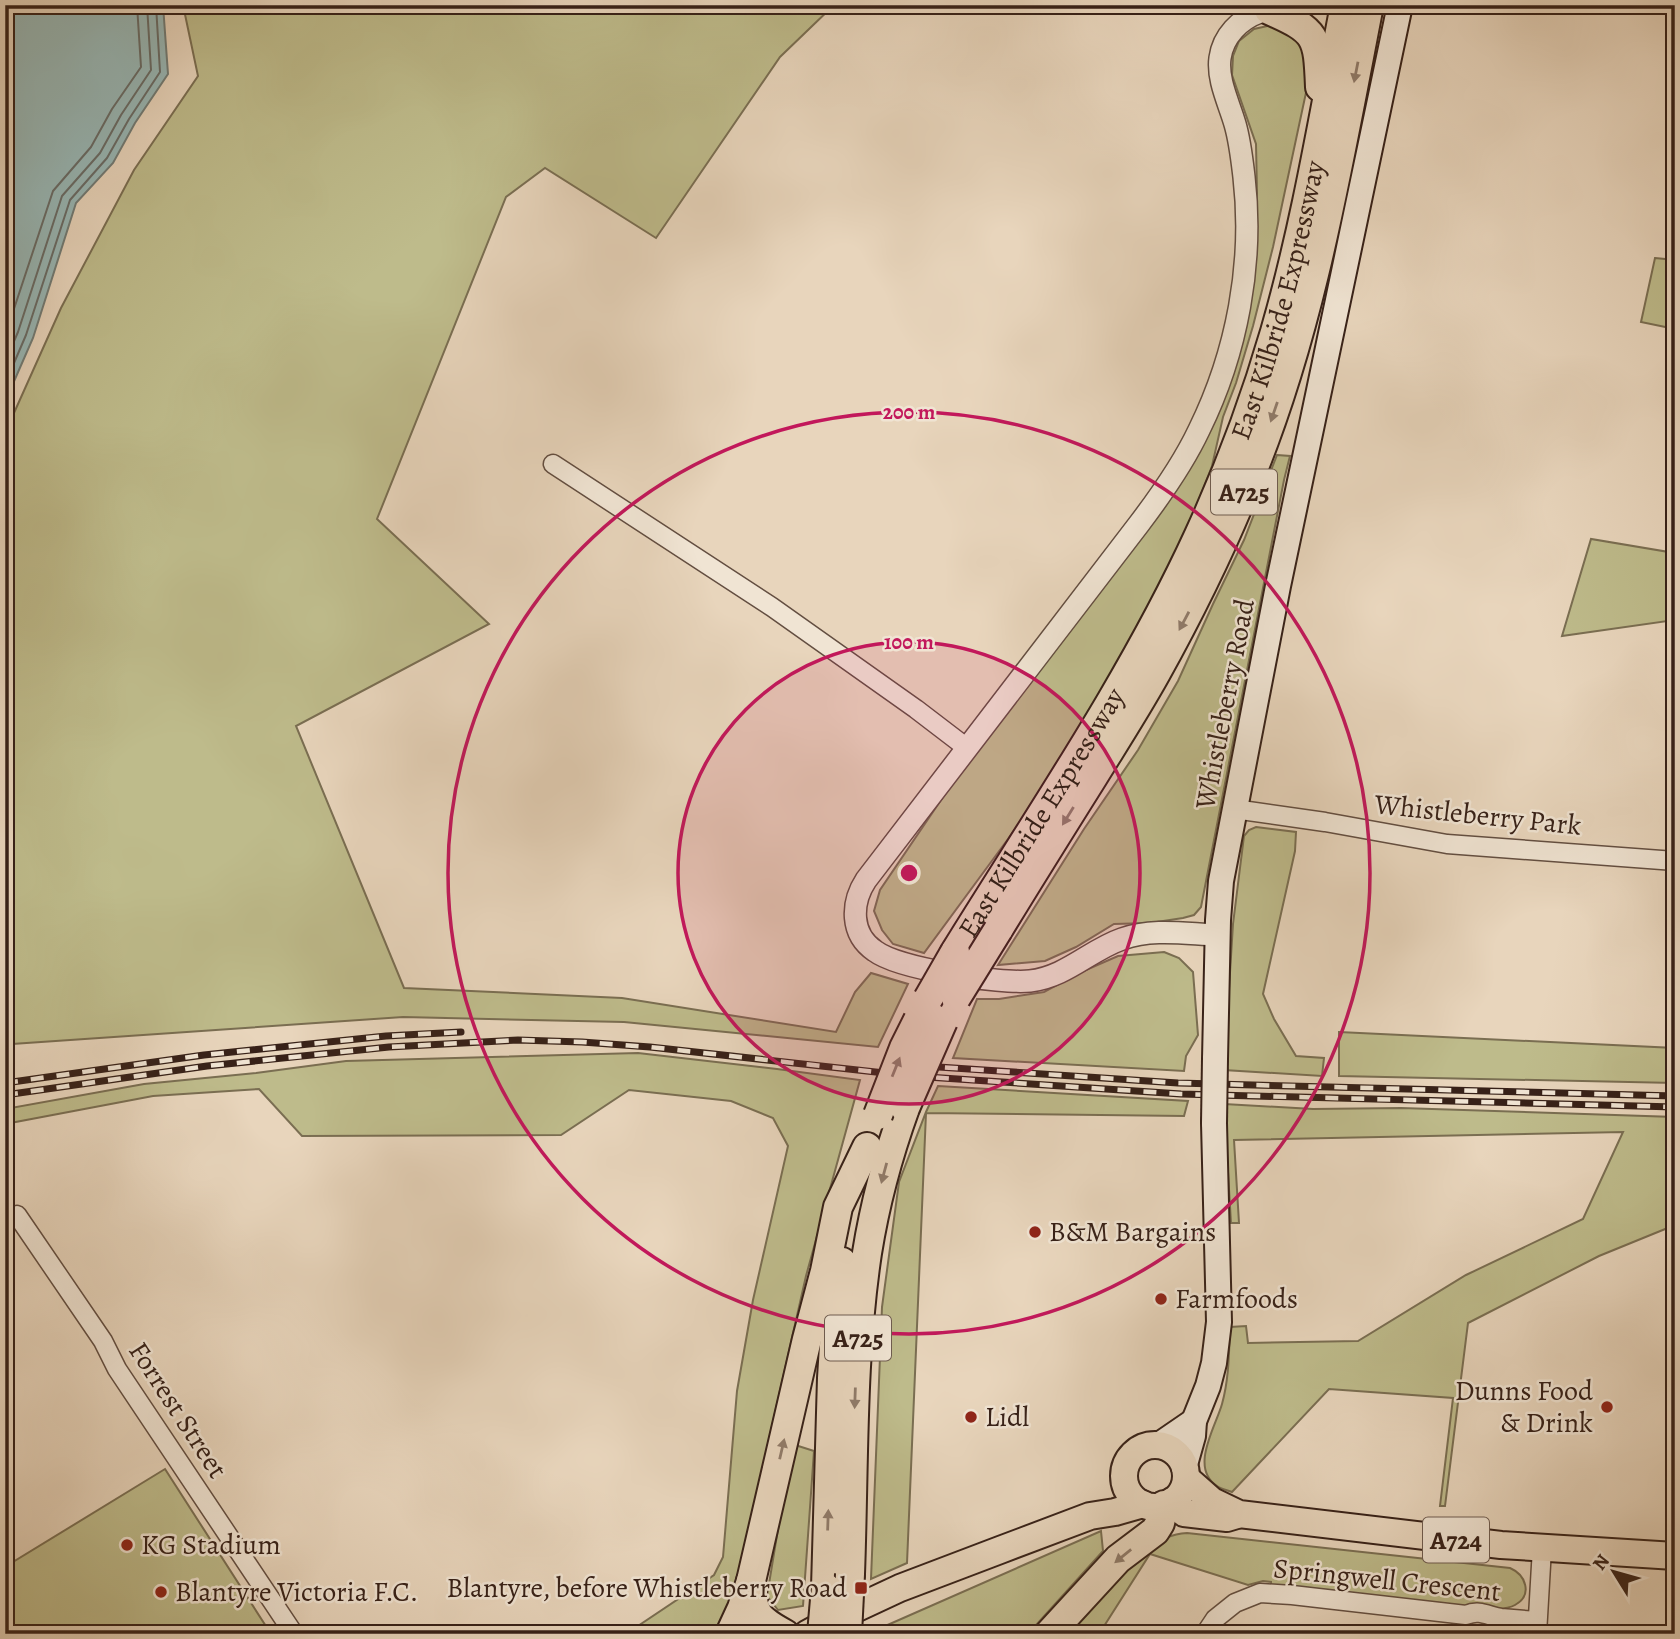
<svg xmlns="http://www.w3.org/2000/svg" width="1680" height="1639" viewBox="0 0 1680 1639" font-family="Alegreya,serif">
	<rect width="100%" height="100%" fill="#e8d5bc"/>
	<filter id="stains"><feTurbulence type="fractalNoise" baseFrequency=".00286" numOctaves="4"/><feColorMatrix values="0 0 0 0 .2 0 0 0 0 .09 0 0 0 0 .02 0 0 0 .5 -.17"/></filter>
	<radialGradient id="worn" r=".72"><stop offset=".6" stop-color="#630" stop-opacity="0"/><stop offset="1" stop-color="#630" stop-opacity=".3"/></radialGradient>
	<g fill="#bebb8b" stroke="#7a6e52" stroke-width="2">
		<polygon points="183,5 834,5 780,57 656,238 545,168 506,197 377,519 489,624 296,726 404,988 622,998 836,1032 855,992 871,973 908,984 878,1047 624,1022 403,1017 12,1044 5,1046 5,433 61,308 134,170 198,76"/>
		<polygon points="1272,25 1288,29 1308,50 1307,88 1273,247 1253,326 1236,383 1223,417 1212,466 1188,528 1138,627 1097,699 1041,792 1008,839 924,953 893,944 882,930 874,911 880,890 979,744 1146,529 1252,285 1257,193 1256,144 1232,75 1233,56 1239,41 1254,29"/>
		<polygon points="1655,258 1675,260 1675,329 1641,322"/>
		<polygon points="1277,455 1290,456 1284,480 1201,907 1194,915 1183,918 1150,923 1114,924 1076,947 1045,961 998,965 1084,829 1138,750 1178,681 1213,604 1244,540"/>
		<polygon points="1674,537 1675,620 1562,636 1591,539 1669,552"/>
		<polygon points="1256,827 1296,832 1295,851 1263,994 1274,1019 1296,1056 1324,1058 1322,1076 1224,1070 1233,924 1244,836 1249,830"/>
		<polygon points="1164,952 1179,958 1193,972 1198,1035 1186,1056 1184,1071 953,1058 977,999 999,999 1044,992 1079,973 1118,956"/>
		<polygon points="1339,1032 1675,1048 1675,1083 1339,1076"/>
		<polygon points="638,1053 777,1069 860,1080 806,1276 767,1448 746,1561 718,1634 626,1634 714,1575 723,1557 737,1391 753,1300 788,1146 773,1118 731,1101 629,1090 561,1135 302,1136 259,1089 153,1096 5,1124 5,1109 144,1084 256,1073 346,1061"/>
		<polygon points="938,1086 1188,1101 1184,1116 926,1113 907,1563 871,1579 882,1307 899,1182 926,1112"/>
		<path d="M1224 1104 1313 1109 1401 1108 1675 1117V1225L1599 1256 1468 1323 1445 1506H1440L1453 1398 1329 1389 1232 1492C1227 1490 1221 1489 1217 1486 1189 1468 1216 1426 1222 1404 1229 1379 1229 1353 1230 1327L1246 1326 1248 1343 1358 1341 1466 1275 1583 1219 1623 1132 1234 1140 1239 1223H1231Z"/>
		<polygon points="792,1444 814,1451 803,1606 778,1610 767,1596"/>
		<polygon points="165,1469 271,1634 5,1634 5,1574 13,1562"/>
		<polygon points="1101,1531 1103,1551 1028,1634 867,1634"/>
		<path d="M1187 1533 1510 1568C1526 1575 1533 1595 1515 1605 1508 1609 1499 1609 1491 1610L1287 1586H1271V1582L1263 1581 1248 1585 1150 1554 1099 1634H1066L1147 1548C1160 1540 1171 1534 1187 1533Z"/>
	</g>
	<polygon fill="#98b8b7" stroke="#717c77" stroke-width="2" points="5,5 163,5 168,74 135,123 113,163 76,203 33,338 5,402"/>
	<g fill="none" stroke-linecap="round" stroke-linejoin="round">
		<g stroke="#686c68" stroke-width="2">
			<polyline points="5,336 53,191 91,147 112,109 141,67 137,5"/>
			<polyline points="5,362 18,332 62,196 100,153 121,115 151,70 147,5"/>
			<polyline points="5,384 26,335 70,200 107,158 129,119 160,72 156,5"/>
		</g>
		<defs>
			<g id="minor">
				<polyline points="553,464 772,607 916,709 967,748"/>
				<polyline points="1234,809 1325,822 1447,844 1675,861"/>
				<polyline points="17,1215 103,1341 117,1369 294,1634"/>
				<path d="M1205 1634 1215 1619 1235 1603 1260 1593 1292 1595 1466 1615C1480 1609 1488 1616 1501 1618 1513 1619 1525 1620 1537 1621"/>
				<polyline points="1537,1634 1542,1548"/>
			</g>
			<path id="tertiary" d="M1217 935C1186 934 1153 928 1122 939 1090 950 1066 977 1030 981 1000 984 899 969 875 951 850 934 851 903 866 880L1139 524C1161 495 1183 464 1199 430 1237 353 1254 263 1244 177 1242 160 1240 141 1235 124 1229 103 1217 80 1220 58 1223 36 1240 19 1260 12"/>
			<g id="secondary">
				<polyline points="1215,1059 1218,920 1221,881 1278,586 1400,5"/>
				<polyline points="1159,1445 1194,1421"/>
				<polyline points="1184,1468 1193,1436 1194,1421 1208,1386 1214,1363 1219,1322 1214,1123"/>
			</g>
			<g id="primary">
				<circle cx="1155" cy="1476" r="31"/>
				<polyline points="1186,1478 1212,1501 1239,1514 1501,1545 1675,1556"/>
				<polyline points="1172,1501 1184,1513 1227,1518 1237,1515"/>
				<polyline points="807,1634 840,1616 900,1588 1000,1550 1090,1516 1115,1512 1143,1504"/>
			</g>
			<g id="trunk">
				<path d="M1269 10C1317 31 1318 36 1320 87"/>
				<path d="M998 930C1029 879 1061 828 1093 777 1114 743 1136 709 1156 673 1191 610 1223 545 1250 477 1312 326 1338 164 1369 5"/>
				<path id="s1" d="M955 952C1039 816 1132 681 1199 535 1229 470 1255 401 1275 332 1306 225 1324 114 1345 5"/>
				<path d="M850 1574C854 1467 851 1359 867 1253 875 1203 888 1155 905 1108"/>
				<path d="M751 1581C752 1613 757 1619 785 1634"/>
				<polyline points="826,1588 832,1378 836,1313 842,1262"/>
				<polyline points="730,1634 742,1608 751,1581 807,1339 825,1271 838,1207 867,1147"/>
				<polyline points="1049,1634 1118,1559 1155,1531 1160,1523 1164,1505"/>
			</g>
		</defs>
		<use href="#minor" stroke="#634e41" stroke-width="21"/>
		<use href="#tertiary" stroke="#634e41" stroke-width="24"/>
		<use href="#secondary" stroke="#372118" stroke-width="28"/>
		<use href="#primary" stroke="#372118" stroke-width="30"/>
		<use href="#trunk" stroke="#372118" stroke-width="32"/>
		<use href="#minor" stroke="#f0e4d3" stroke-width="18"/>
		<use href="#tertiary" stroke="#f0e4d3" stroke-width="21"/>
		<use href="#secondary" stroke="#f0e4d3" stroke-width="24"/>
		<use href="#primary" stroke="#e8d5bc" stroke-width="26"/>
		<use href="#trunk" stroke="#e8d5bc" stroke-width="28"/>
		<defs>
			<g id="rail">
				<polyline points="893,1064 1178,1083 1675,1096"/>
				<polyline points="5,1083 204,1055 386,1036 461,1032"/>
				<polyline points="5,1095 207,1066 389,1047 518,1040 582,1042 650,1047 912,1076 1181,1094 1675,1107"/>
			</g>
		</defs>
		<use href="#rail" stroke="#372118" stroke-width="7"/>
		<use href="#rail" stroke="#f0e4d3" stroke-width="4.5" stroke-dasharray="13" stroke-linecap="butt"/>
		<defs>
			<polyline id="secondary-bridge" points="1214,1123 1215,1059"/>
			<g id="trunk-bridge">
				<polyline points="956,998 998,930"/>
				<polyline points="928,999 955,952"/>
				<polyline points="905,1108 943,1021"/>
				<polyline points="878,1115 904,1048 918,1020"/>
				<polyline points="822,1634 826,1588"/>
				<polyline points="847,1634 850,1574"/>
			</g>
		</defs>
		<use href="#secondary-bridge" stroke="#372118" stroke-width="28" stroke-linecap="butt"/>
		<use href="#trunk-bridge" stroke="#372118" stroke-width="32" stroke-linecap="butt"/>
		<use href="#secondary-bridge" stroke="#f0e4d3" stroke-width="24"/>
		<use href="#trunk-bridge" stroke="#e8d5bc" stroke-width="28"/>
	</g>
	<defs><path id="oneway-solid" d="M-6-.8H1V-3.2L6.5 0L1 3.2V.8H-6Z" transform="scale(1.75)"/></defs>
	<g fill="#907b6a">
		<use href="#oneway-solid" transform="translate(1356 72) rotate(101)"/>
		<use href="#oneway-solid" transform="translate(1274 412) rotate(109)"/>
		<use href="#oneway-solid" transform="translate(1184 621) rotate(118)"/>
		<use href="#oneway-solid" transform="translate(1068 816) rotate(122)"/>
		<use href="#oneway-solid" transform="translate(896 1067) rotate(-68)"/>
		<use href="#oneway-solid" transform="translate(884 1173) rotate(105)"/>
		<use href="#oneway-solid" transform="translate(855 1398) rotate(92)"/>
		<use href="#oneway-solid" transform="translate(782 1449) rotate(-77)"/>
		<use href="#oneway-solid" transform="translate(828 1520) rotate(-88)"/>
		<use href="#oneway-solid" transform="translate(1123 1556) rotate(141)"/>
	</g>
	<circle cx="909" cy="873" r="231" fill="#c2185b" fill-opacity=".12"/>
	<g fill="none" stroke="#c2185b" stroke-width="3.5">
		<circle cx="909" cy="873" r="231"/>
		<circle cx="909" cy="873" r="461"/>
	</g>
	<g fill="#8f2418" stroke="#f0e4d3" stroke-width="2.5">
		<circle cx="1035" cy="1232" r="7"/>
		<circle cx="1161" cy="1299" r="7"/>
		<circle cx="1607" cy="1407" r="7"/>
		<circle cx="971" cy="1417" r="7"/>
		<circle cx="127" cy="1545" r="7"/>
		<rect x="854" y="1581" width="14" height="14" rx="3.5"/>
		<circle cx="161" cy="1592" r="7"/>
	</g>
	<g text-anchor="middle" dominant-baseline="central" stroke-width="5" stroke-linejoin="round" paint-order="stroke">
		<g fill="#f0e4d3" stroke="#6e5c50" stroke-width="2">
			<rect x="1211" y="469.5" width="66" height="45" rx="5"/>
			<rect x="825" y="1315.5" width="66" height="45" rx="5"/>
			<rect x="1423" y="1517.5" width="66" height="45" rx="5"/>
		</g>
		<g font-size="26" font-weight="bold" fill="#372118">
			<text x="1244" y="492">A725</text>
			<text x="858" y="1338">A725</text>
			<text x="1456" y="1540">A724</text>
		</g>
		<g font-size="28" fill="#372118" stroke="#f0e4d3">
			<text stroke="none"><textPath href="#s1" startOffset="732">East Kilbride Expressway</textPath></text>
			<text transform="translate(1225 704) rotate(-79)">Whistleberry Road</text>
			<text stroke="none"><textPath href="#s1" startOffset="164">East Kilbride Expressway</textPath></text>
			<text transform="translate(1478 815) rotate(6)">Whistleberry Park</text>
			<text transform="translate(178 1410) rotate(57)">Forrest Street</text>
			<text transform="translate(1387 1580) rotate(6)">Springwell Crescent</text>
		</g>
		<g font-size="28" fill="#372118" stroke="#f0e4d3" text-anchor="start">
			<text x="1049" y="1232">B&amp;M Bargains</text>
			<text x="1175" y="1299">Farmfoods</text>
			<text x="1593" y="1391" text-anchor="end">Dunns Food<tspan x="1593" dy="32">&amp; Drink</tspan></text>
			<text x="985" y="1417">Lidl</text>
			<text x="141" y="1545">KG Stadium</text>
			<text x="847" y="1588" text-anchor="end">Blantyre, before Whistleberry Road</text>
			<text x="175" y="1592">Blantyre Victoria F.C.</text>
		</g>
	</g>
	<circle cx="909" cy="873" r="10" fill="#c2185b" stroke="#f0e4d3" stroke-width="3.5"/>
	<g font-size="21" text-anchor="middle" font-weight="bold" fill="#c2185b" stroke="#f0e4d3" stroke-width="5" stroke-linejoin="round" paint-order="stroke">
		<text x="909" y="419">200 m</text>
		<text x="909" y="649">100 m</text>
	</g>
	<rect width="1680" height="1639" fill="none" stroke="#e8d5bc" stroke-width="28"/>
	<rect x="7" y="7" width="1666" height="1625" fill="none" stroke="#372118" stroke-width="3.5"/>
	<rect x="14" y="14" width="1652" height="1611" fill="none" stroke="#372118" stroke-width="2"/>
	<g transform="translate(1614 1572) rotate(307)" stroke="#f0e4d3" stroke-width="5" paint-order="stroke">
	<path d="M0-5L12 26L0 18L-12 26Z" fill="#372118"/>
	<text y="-10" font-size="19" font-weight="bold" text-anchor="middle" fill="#372118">N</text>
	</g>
	<rect width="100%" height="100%" filter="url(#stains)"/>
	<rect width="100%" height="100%" fill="url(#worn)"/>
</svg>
